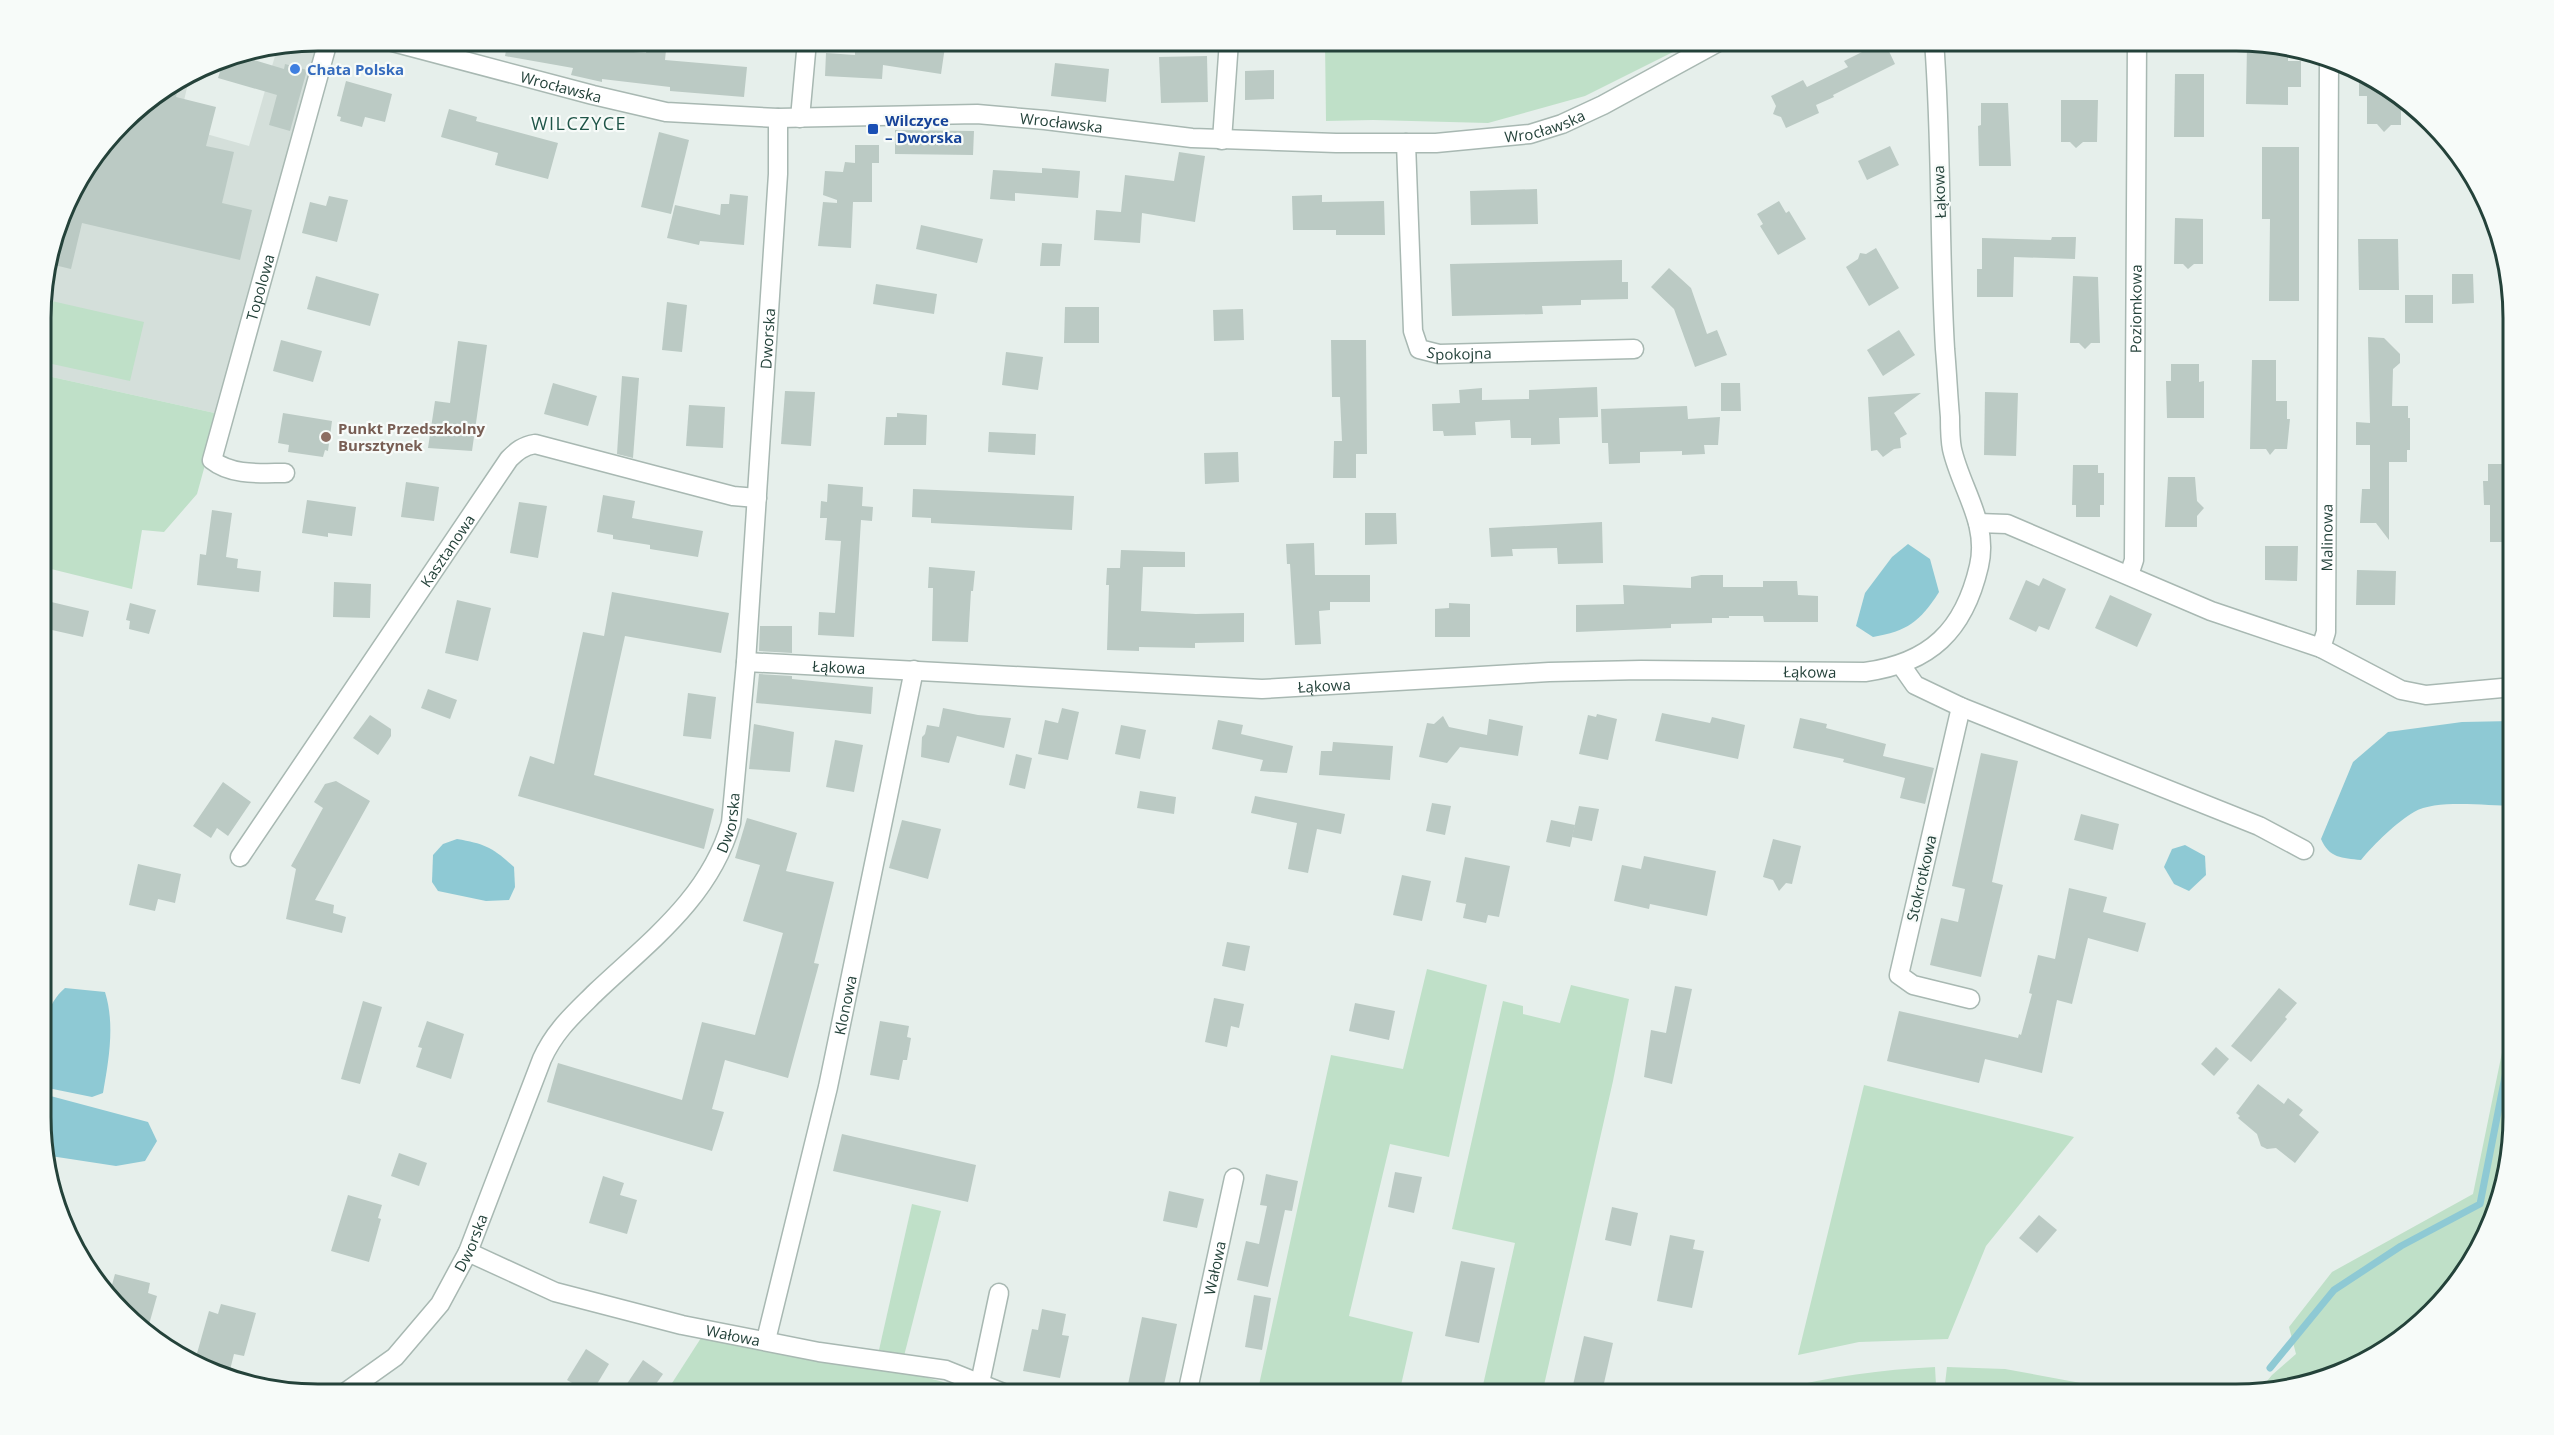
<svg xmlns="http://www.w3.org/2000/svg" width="2554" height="1435" viewBox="0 0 2554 1435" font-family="'Open Sans',sans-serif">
	<rect width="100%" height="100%" fill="#e6efeb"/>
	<polygon fill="#d4dfda" points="318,41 322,41 219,414 43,375 43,282 69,195 135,110 190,75 178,126 249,146 277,49"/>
	<g fill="#bfe0c8">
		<polygon points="1325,41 1695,41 1585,96 1488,123 1373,120 1326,121"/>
		<polygon points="43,299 144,322 130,381 43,362"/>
		<polygon points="43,375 219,414 197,494 164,532 142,530 132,589 43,567"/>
		<polygon points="1427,969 1487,985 1449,1157 1390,1144 1349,1316 1413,1332 1399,1394 1257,1394 1331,1055 1403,1069"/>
		<polygon points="1571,985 1629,999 1613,1081 1542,1394 1481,1394 1515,1243 1452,1229 1503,1001 1523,1006 1523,1014 1560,1023"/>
		<polygon points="2513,999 2513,1135 2477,1256 2390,1348 2325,1380 2257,1393 2272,1375 2296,1354 2289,1327 2332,1272 2473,1194"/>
		<polygon points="1864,1085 2074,1137 1986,1246 1948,1339 1859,1342 1798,1355"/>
		<polygon points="912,1204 941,1211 904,1356 879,1350"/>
		<polygon points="701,1338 913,1374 989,1394 665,1394"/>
		<path d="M1935 1367 1936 1385 1878 1387 1835 1394H1762C1819 1378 1876 1370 1935 1367Z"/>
		<polygon points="1947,1367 2005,1369 2140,1394 2035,1394 1997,1388 1945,1384"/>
	</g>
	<g fill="#8ec9d4">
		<path d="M1908 544 1930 559 1939 592C1920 622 1907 631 1873 637L1856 626 1865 593 1892 557Z"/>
		<path d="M2513 721V806C2487 806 2436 799 2414 812 2397 822 2374 844 2361 860 2342 858 2329 858 2321 839L2353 762 2388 732 2462 722Z"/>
		<path d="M457 839C485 844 492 847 514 867L515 887 509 900 486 901 438 891 432 882 433 855 443 844Z"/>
		<polygon points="2185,845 2205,856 2206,875 2189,891 2174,884 2164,867 2172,849"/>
		<path d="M65 988 105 992C115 1024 109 1059 103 1093L92 1097 43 1087C43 1053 37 1012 65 988Z"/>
		<polygon points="43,1094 148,1122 157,1141 145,1161 116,1166 44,1155"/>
	</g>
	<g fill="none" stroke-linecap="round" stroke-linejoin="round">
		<polyline stroke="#8ec9d4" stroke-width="7" points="2270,1368 2334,1290 2401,1246 2480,1204 2513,1036"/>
	</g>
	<g fill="#bbcac4">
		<polygon points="508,40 547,40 577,46 578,40 610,40 608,50 646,53 649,40 667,40 665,60 747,67 744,97 670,91 670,87 602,79 602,82 571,75 573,68 505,56"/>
		<polygon points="912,40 946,40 941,74 883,65 882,79 825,76 826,53 855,55 855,45 911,48"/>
		<polygon points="2247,44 2288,47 2288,61 2301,61 2301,87 2288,87 2288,105 2246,104"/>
		<polygon points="1886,45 1895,64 1833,95 1834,97 1816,105 1819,113 1786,128 1781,117 1773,114 1776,106 1771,96 1803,80 1807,87 1848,67 1844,61 1874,46 1876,50"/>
		<polygon points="241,56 284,69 285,64 307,70 290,131 269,125 277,95 218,78 224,59"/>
		<polygon points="1207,56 1208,102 1161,103 1159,57"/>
		<polygon points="1055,63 1109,69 1106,102 1051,96"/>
		<polygon points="1274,70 1274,99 1245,100 1245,71"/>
		<polygon points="2359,71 2375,77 2401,102 2401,125 2391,125 2384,132 2377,124 2367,124 2367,96 2359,96"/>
		<polygon points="2175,74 2204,74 2204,137 2174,137"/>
		<polygon points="346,81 392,94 385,122 365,117 362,127 340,121 341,117 337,116"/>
		<polygon points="179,82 176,97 216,107 206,146 234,152 222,203 252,210 240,260 82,223 71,269 50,264 69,195 135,110"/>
		<polygon points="2061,100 2098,100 2097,142 2083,142 2076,148 2070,142 2061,142"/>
		<polygon points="1981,103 2008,103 2011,166 1979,166 1978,126 1981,125"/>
		<polygon points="449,109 477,117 476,121 558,143 548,179 495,165 498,153 441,137"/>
		<polygon points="895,130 974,131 973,155 895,154"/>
		<polygon points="659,132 689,140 671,214 641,207"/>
		<polygon points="855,145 879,145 879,163 872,163 872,202 853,202 851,248 818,246 823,202 837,203 837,200 823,195 825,171 843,172 845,162 855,163 855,173"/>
		<polygon points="1890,146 1899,165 1867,180 1858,161"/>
		<polygon points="2262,147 2299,147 2299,301 2269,301 2270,219 2262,219"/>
		<polygon points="1179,152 1205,156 1195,222 1142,213 1140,243 1094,240 1096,210 1121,212 1125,175 1174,181"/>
		<polygon points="1042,168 1080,171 1078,198 1015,193 1015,201 990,199 993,170 1042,173"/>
		<polygon points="1537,189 1538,224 1471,225 1470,191"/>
		<polygon points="730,194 748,196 744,245 700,241 699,245 667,238 675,205 720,215 721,204 729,204"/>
		<polygon points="1322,195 1322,202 1384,201 1385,235 1336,235 1336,230 1293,230 1292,196"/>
		<polygon points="329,196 348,200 337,242 302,233 310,202 326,206"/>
		<polygon points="1779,201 1786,213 1789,211 1806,239 1778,255 1760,226 1763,224 1757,214"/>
		<polygon points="2175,218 2203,219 2203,264 2194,264 2188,269 2183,264 2174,264"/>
		<polygon points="921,225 983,239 977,263 916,249"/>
		<polygon points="2052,237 2076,237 2075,259 2014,257 2013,297 1977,297 1977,269 1982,269 1982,238 2051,240"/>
		<polygon points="2358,239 2398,239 2399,290 2359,290"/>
		<polygon points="1042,243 1062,244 1060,266 1040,266"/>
		<polygon points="1876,248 1899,288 1869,306 1846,267 1858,259 1860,253 1866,254"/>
		<polygon points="1622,260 1622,282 1628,282 1628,299 1581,300 1581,305 1542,306 1543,314 1452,316 1450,264"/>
		<polygon points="1669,268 1691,288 1707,334 1717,330 1727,355 1695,367 1674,309 1651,287"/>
		<polygon points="2452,274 2473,274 2474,303 2452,304"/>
		<polygon points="316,276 379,294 370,326 307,309"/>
		<polygon points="2073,276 2098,277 2100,343 2091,343 2085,349 2079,343 2070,343"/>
		<polygon points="876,284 937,294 934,314 873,304"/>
		<rect x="2405" y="295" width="28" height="28"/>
		<polygon points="667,302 687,305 682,352 662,350"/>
		<polygon points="1065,307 1099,307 1099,343 1064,343"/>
		<polygon points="1243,309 1244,340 1214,341 1213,310"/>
		<polygon points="1899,330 1915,355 1883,376 1867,350"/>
		<polygon points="2368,337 2384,338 2400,354 2400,363 2393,369 2392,406 2408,406 2408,418 2410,418 2410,450 2407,450 2407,462 2389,462 2389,540 2376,523 2360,523 2362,489 2370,489 2370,445 2356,445 2356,422 2370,423"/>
		<polygon points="281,340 322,351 313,382 273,371"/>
		<polygon points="1331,340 1366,340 1367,454 1356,454 1356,478 1333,478 1334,441 1342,441 1340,397 1332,397"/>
		<polygon points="458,341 487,345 472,451 428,448 435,401 450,403"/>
		<polygon points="1006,352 1043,357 1038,390 1002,385"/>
		<polygon points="2252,360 2276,360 2276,401 2287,401 2287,419 2290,419 2287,449 2275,449 2270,455 2266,449 2250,449"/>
		<polygon points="2171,364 2199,364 2199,382 2204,381 2204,418 2167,418 2166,381 2171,381"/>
		<polygon points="622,376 639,378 633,458 617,454"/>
		<polygon points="553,383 597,396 588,426 544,414"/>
		<polygon points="1721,383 1740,383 1741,411 1721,411"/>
		<polygon points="1597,387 1598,417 1559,418 1560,444 1531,445 1531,438 1511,438 1510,420 1475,422 1476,435 1444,436 1443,431 1433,431 1432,404 1460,403 1459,390 1482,388 1482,400 1529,399 1529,390"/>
		<polygon points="785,391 815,392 811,446 781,444"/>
		<polygon points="1985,392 2018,393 2016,456 1984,455"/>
		<polygon points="1921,393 1894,413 1907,434 1900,438 1901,448 1894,449 1883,457 1877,450 1871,451 1868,397"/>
		<polygon points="689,405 725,407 723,448 686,446"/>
		<polygon points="1687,406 1688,419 1720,417 1718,445 1704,445 1705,454 1682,455 1682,451 1640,452 1640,463 1609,464 1608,443 1602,443 1601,409"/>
		<polygon points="283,413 332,421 328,451 325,450 323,457 288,452 289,445 278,443"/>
		<polygon points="897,413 927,415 926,445 884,445 886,417 897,417"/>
		<polygon points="989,432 1036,434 1035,455 988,452"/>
		<polygon points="1238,452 1239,482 1205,484 1204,453"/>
		<polygon points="2488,464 2513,464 2513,542 2490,542 2490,505 2484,505 2483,481 2488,481"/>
		<polygon points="2073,465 2098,465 2098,473 2104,473 2104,505 2100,505 2100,517 2076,517 2076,505 2072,505"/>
		<polygon points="2168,477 2195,477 2197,501 2204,508 2197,516 2197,527 2165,527"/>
		<polygon points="406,482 439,487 434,521 401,517"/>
		<polygon points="828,484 863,487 862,506 873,507 872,521 861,520 854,637 818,635 819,612 835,613 841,541 825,540 827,518 820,518 821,501 827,502"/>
		<polygon points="913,489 1074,496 1072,530 931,523 931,518 912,517"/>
		<polygon points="603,495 635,501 632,518 703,531 698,557 650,549 650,545 613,539 613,535 597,532"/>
		<polygon points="307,500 356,507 352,536 328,533 328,537 302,533"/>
		<polygon points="519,502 547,506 538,558 510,553"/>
		<polygon points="212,510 232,513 226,557 238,559 237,568 261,571 259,592 197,585 200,554 206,555"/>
		<polygon points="1365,513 1396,513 1397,544 1365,545"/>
		<polygon points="1602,522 1603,563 1558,564 1557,548 1512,549 1513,556 1491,557 1489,528"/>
		<polygon points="1314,543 1315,575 1370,575 1370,602 1330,602 1330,610 1319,611 1321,644 1295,645 1290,564 1287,564 1286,544"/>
		<polygon points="2265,546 2298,546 2297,581 2265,580"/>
		<polygon points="1121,550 1185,552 1185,567 1143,567 1141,611 1196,614 1244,613 1244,642 1195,643 1195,648 1139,647 1139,651 1107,650 1109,585 1106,585 1107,568 1120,568"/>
		<polygon points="929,567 975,571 973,591 971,591 968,642 932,641 933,588 928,588"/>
		<polygon points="2357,570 2396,571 2395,605 2356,605"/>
		<polygon points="1701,575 1723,575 1723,587 1763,587 1763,581 1797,581 1798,595 1818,596 1818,622 1764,622 1763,616 1729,616 1729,618 1712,618 1712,623 1671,624 1671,628 1576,632 1576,605 1624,604 1623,585 1691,588 1691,577"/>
		<polygon points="2043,578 2066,589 2049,630 2039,626 2036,632 2009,619 2026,580 2039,586"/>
		<polygon points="334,582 371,584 370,618 333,617"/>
		<polygon points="612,592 729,613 721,653 625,636 594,775 714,809 704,849 518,796 530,756 554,764 583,632 604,636"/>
		<polygon points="2110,595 2152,614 2137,647 2095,628"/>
		<polygon points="43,600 89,611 83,637 43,628"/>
		<polygon points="457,600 491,608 478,661 445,653"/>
		<polygon points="130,603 156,610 149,634 129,629 130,621 126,620"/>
		<polygon points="1449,603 1470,604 1470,637 1435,637 1435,609 1449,608"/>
		<polygon points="760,626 792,626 792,653 759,651"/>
		<polygon points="759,674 792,676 792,679 873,687 871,714 756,703"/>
		<polygon points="428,689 457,700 450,719 421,708"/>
		<polygon points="688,693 716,697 711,739 683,736"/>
		<polygon points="943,708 978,715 1011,718 1004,748 957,736 949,763 921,757 922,737 925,734 927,725 939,727"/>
		<polygon points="1062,708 1079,712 1068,760 1038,754 1045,720 1058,723"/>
		<polygon points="1662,713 1710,723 1712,717 1745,725 1738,759 1655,741"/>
		<polygon points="1597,714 1617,719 1608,760 1579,754 1588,715 1596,717"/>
		<polygon points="370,715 391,729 391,736 378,755 353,738"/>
		<polygon points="1443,716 1449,727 1487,735 1489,719 1523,726 1518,756 1460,747 1447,763 1419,757 1427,723 1434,724"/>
		<polygon points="1800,718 1827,724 1826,728 1886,744 1883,756 1934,768 1925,804 1900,798 1905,778 1843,762 1844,759 1793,748"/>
		<polygon points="1218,720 1243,725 1241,734 1293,746 1287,773 1260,771 1263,760 1212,749"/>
		<polygon points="754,724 794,732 790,772 749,769"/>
		<polygon points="1121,725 1146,730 1140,759 1115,754"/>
		<polygon points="835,740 863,745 854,792 826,787"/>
		<polygon points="1333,742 1393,746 1390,780 1319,775 1321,751 1332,751"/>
		<polygon points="1981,753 2018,761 1992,882 2003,885 1981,977 1930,965 1941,918 1958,922 1965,889 1952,886"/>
		<polygon points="1016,754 1032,758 1025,789 1009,785"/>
		<polygon points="336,781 370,801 315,900 334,905 333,913 346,917 342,933 286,919 296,869 291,866 323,808 314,802 325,784"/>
		<polygon points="223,782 251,802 228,836 217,828 211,838 193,826"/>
		<polygon points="1140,791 1176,797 1174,814 1137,808"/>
		<polygon points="1255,796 1345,814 1341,834 1317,829 1308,873 1288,869 1297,823 1251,813"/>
		<polygon points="1432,803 1451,806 1445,835 1426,831"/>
		<polygon points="1579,806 1599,809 1592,841 1572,837"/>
		<polygon points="2081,814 2119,824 2113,850 2074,840"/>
		<polygon points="747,818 797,833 786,871 834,882 814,963 819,964 788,1078 725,1060 712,1109 724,1112 712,1151 547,1102 558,1063 682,1100 702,1022 755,1035 783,933 743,921 760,865 735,858"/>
		<polygon points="902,820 941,829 928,879 889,868"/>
		<polygon points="1551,820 1575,825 1570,847 1546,842"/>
		<polygon points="1773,839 1801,846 1792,884 1786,883 1779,891 1773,880 1763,877"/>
		<polygon points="1644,856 1716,871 1707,916 1650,904 1649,909 1614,901 1622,865 1641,869"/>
		<polygon points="1465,857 1510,866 1499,917 1488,915 1486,923 1463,918 1466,904 1456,902"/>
		<polygon points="138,864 181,874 175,903 158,899 155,911 129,905"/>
		<polygon points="1402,875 1431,881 1422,921 1393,915"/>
		<polygon points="2069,888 2107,897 2103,912 2146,923 2138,952 2088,938 2072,1004 2057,1000 2042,1073 1985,1059 1979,1083 1887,1061 1899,1011 2018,1038 2019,1034 2021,1035 2032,994 2029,993 2038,955 2055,959"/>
		<polygon points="1227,942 1250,946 1245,971 1222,966"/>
		<polygon points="1675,986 1692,989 1672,1084 1644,1077 1651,1030 1666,1033"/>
		<polygon points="2279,988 2297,1003 2285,1017 2287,1019 2251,1062 2231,1046"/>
		<polygon points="1214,998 1244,1004 1239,1028 1231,1026 1227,1047 1205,1042"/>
		<polygon points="363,1001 382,1007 360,1084 341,1079"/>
		<polygon points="1355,1003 1395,1011 1389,1040 1349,1031"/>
		<polygon points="427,1021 464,1034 451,1079 416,1067 422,1048 418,1047"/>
		<polygon points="880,1021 909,1026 907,1037 911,1038 907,1060 903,1060 899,1080 870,1075"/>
		<polygon points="2216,1047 2229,1059 2214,1076 2201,1064"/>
		<polygon points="2258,1084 2284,1104 2288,1098 2303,1110 2299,1115 2319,1132 2295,1163 2276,1148 2267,1149 2261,1146 2257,1134 2238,1118 2240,1116 2236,1113"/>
		<polygon points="842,1134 976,1165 968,1202 833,1171"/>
		<polygon points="399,1153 427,1163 419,1186 391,1176"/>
		<polygon points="1395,1172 1422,1177 1414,1213 1388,1207"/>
		<polygon points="1266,1174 1298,1181 1292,1211 1285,1210 1268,1287 1237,1280 1246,1241 1259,1244 1267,1206 1260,1205"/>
		<polygon points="603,1176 624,1183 620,1195 637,1200 627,1234 589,1223"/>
		<polygon points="1169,1191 1204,1199 1197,1228 1163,1221"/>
		<polygon points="348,1195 382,1205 378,1218 381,1219 369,1262 331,1251"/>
		<polygon points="1612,1207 1638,1213 1631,1246 1605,1240"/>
		<polygon points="2039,1215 2057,1230 2037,1253 2019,1238"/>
		<polygon points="1670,1235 1695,1240 1693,1249 1704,1251 1692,1308 1657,1301"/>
		<polygon points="1461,1261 1495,1268 1479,1343 1445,1336"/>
		<polygon points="115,1274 150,1283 148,1293 157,1296 148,1328 110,1292"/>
		<polygon points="1254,1295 1271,1298 1262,1350 1245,1347"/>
		<polygon points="221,1304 256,1313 244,1356 234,1354 228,1378 194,1364 209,1311 218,1314"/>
		<polygon points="1042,1309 1066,1314 1062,1335 1069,1336 1060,1378 1023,1371 1032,1329 1038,1330"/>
		<polygon points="1142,1317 1177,1324 1162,1394 1126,1394"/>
		<polygon points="1584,1336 1613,1343 1602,1392 1573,1385"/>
		<polygon points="586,1349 609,1364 591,1394 567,1380"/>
		<polygon points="643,1360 663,1374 649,1394 620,1394"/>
	</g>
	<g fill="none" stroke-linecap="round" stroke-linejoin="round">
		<defs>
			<g id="minor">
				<polyline points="800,118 807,41"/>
				<polyline points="1222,140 1229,41"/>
				<path id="s1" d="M1406 143 1413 331 1419 349 1439 354 1634 349"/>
				<path id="s2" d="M285 473C261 473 232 476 212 460L328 41"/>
				<path id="s3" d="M1978 523 2007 524 2211 611 2321 648 2326 632 2329 59"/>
				<path id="s4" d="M2129 575 2134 560 2137 41"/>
				<polyline points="2321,648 2401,690 2426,695 2513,687"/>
				<path id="s5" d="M746 662 1262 689 1549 672 1641 670 1865 672C1930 663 1964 631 1979 566 1989 523 1961 489 1952 449 1950 439 1950 427 1950 417 1948 394 1947 372 1945 349 1939 246 1942 143 1934 41"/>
				<polyline points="1901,665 1915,685 1961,707 2259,826 2304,850"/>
				<polyline points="1961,707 1899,975 1913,985 1970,999"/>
				<path id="s6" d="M240 857 509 459C517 451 523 446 535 444L733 496 757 498"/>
				<path id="s7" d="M468 1252 555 1292 682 1325 819 1352 946 1370 1006 1394"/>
				<path id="s8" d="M766 1340 828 1087 914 670"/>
				<polyline points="980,1383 999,1293"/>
				<path id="s9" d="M343 1394 395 1357 440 1304 468 1252 542 1059C555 1030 575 1013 596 992 650 941 710 897 731 823L746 662 778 174V118"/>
				<path id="s10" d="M1187 1394 1234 1178"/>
			</g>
			<g id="tertiary">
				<path id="s11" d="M389 41 593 95 666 112 778 118 977 114 1045 120 1192 138 1336 143H1436L1530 134 1562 124 1603 105 1720 41"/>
			</g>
		</defs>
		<use href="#minor" stroke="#a8b8b2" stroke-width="21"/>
		<use href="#tertiary" stroke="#a8b8b2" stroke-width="21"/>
		<use href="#minor" stroke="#fff" stroke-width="18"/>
		<use href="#tertiary" stroke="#fff" stroke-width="18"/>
	</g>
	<circle fill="#3f7fe0" stroke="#f7fbf9" stroke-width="2" cx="295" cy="69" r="6"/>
	<rect fill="#1a4fb4" stroke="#f7fbf9" stroke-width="2" x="867" y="123" width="12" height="12" rx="3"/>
	<circle fill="#8d6e63" stroke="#f7fbf9" stroke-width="2" cx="326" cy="437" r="6"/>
	<g text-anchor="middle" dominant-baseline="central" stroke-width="4.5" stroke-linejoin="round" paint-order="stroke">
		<g font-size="15" font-weight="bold" fill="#366cbe" stroke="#f7fbf9" text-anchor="start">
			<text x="307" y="69">Chata Polska</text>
		</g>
		<g font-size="15" fill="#24423a" stroke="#f7fbf9">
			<text stroke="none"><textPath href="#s11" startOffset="178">Wrocławska</textPath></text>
			<text stroke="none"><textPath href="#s11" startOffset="682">Wrocławska</textPath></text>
			<text stroke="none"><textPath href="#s11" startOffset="1168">Wrocławska</textPath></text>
			<text transform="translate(1939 192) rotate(-92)">Łąkowa</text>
			<text stroke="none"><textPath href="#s2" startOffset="255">Topolowa</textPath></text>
			<text stroke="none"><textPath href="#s4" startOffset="267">Poziomkowa</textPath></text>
			<text stroke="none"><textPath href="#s9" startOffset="1191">Dworska</textPath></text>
			<text stroke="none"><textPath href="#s1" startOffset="248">Spokojna</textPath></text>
			<text stroke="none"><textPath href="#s3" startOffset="478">Malinowa</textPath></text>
			<text stroke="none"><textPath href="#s6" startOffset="370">Kasztanowa</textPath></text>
			<text stroke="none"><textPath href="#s5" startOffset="93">Łąkowa</textPath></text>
			<text stroke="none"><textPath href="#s5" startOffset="1065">Łąkowa</textPath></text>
			<text stroke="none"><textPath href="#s5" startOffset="579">Łąkowa</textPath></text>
			<text stroke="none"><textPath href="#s9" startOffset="705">Dworska</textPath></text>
			<text transform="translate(1921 878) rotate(-77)">Stokrotkowa</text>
			<text stroke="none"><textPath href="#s8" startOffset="344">Klonowa</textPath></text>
			<text stroke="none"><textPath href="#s9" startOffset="202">Dworska</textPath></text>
			<text stroke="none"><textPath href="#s10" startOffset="129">Wałowa</textPath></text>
			<text stroke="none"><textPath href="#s7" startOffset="279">Wałowa</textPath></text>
		</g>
		<g font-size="15" font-weight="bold" fill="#164399" stroke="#f7fbf9" text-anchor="start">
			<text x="885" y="120">Wilczyce<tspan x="885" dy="17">– Dworska</tspan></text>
		</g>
		<g font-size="15" font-weight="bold" fill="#785e54" stroke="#f7fbf9" text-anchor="start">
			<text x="338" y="428">Punkt Przedszkolny<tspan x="338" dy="17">Bursztynek</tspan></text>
		</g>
		<g font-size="18" letter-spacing="1.5" fill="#1f5548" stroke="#f7fbf9">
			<text x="579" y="123">WILCZYCE</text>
		</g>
	</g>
	<path d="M0 0H2554V1435H0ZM318 51H2236A267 267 0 0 1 2503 318V1117A267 267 0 0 1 2236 1384H318A267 267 0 0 1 51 1117V318A267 267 0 0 1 318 51Z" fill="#f7fbf9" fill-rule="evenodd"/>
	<path fill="none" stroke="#24423a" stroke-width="3" d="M318 51H2236A267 267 0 0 1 2503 318V1117A267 267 0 0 1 2236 1384H318A267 267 0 0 1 51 1117V318A267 267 0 0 1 318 51Z"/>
</svg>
